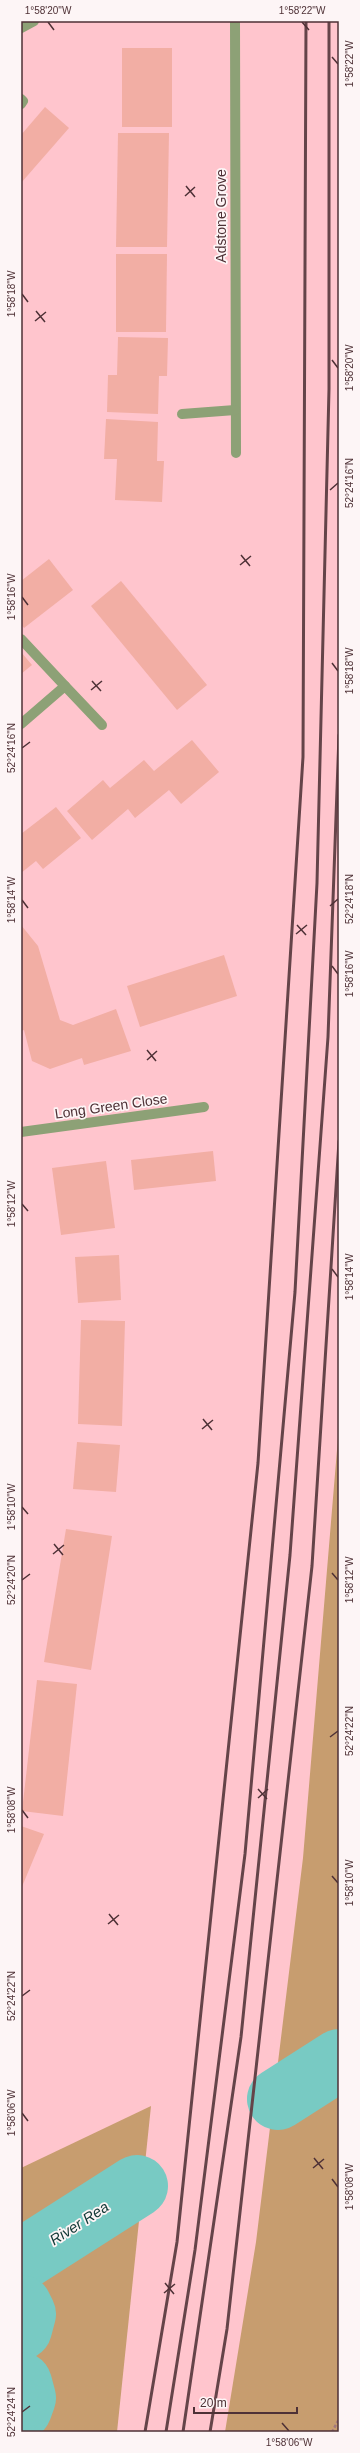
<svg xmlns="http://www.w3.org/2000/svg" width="360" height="2453" viewBox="0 0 360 2453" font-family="Arial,sans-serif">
	<rect width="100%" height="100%" fill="#ffc5cd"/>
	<g fill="#c79d6f">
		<polygon points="339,1426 339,2432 225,2432 256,2242 303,1858"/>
		<polygon points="151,2106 117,2432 21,2432 21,2168"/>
	</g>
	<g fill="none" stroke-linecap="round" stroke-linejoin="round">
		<g stroke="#78cac3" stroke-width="62">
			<polyline points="278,2099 339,2060"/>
			<polyline points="21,2260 137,2186"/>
			<polyline points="21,2306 25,2314 21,2329"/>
			<polyline points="21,2383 25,2398 21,2409"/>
		</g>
	</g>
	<g fill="#f2aea4">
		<rect x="122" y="48" width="50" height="79"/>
		<polygon points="45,107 69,128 21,183 21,135"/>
		<polygon points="118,133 169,133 167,247 116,247"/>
		<polygon points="116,254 167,254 166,332 116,332"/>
		<polygon points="118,337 168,338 167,376 159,376 158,414 107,412 108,375 117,375"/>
		<polygon points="106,419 158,422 157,461 164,461 162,502 115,500 117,459 104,459"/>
		<polygon points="49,559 73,590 24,628 21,624 21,581"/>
		<polygon points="121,581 207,685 177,710 91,606"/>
		<polygon points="21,652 32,665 21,674"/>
		<polygon points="192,740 219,772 181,804 169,790 135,818 128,809 92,840 67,811 103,780 110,788 144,760 154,771"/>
		<polygon points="56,807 81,838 43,869 36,861 21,873 21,834"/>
		<polygon points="21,925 38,946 60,1020 73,1025 116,1009 131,1051 84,1065 82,1058 50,1069 32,1061 24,1030 21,1031"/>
		<polygon points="224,955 237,996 140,1027 127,986"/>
		<polygon points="213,1151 216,1181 134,1190 131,1160"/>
		<polygon points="106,1161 115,1228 61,1235 52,1168"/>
		<polygon points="119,1255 121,1300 78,1303 75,1257"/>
		<polygon points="81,1320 125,1321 122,1426 78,1424"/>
		<polygon points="77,1442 120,1445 116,1492 73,1489"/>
		<polygon points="66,1529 112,1536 91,1670 44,1662"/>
		<polygon points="37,1680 77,1684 63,1816 22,1811"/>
		<polygon points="21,1826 44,1834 21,1889"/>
	</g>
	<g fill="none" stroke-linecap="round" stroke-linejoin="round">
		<polyline stroke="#a2787e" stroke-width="2.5" stroke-dasharray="3 2" stroke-linecap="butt" points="332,2432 339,2419"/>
		<polyline stroke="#8da176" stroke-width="10" points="21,99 23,101 21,104"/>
		<g stroke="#8da176" stroke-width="10">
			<polyline points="235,21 236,453"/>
			<polyline points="21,28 34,21"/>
			<polyline points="182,414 235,410"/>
			<polyline points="21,639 65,686"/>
			<polyline points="21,724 65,686 102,725"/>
			<polyline points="21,1132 204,1107"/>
		</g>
		<g stroke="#654449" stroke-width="3">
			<polyline points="145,2432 177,2242 258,1463 303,757 306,21"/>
			<polyline points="166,2432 195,2250 245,1854 295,1292 317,883 329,389 329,21"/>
			<polyline points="183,2432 241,2037 290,1555 328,1037 339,735"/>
			<polyline points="210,2432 227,2329 312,1566 339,1141"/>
		</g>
	</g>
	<path fill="none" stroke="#4e3136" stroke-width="1.5" d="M48 22 54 30M302 22 309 30M332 57 338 64M186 186 195 197M185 196 195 187M22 294 28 302M36 311 45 322M35 321 46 312M332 360 338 368M330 490 338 483M241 555 250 566M240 565 251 556M22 597 28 605M332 663 338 671M92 681 101 691M91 690 102 681M22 748 30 742M22 900 28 908M330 906 338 899M297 925 306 935M296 934 307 925M332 966 338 974M147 1050 156 1061M147 1060 157 1051M22 1204 28 1211M332 1269 338 1277M203 1419 212 1430M202 1429 213 1420M22 1507 28 1514M54 1544 63 1555M53 1554 64 1545M332 1573 338 1580M22 1580 30 1574M330 1737 338 1731M258 1789 267 1799M258 1798 268 1789M22 1810 28 1818M332 1876 338 1883M109 1914 118 1925M108 1924 119 1915M22 1996 30 1990M22 2113 28 2121M314 2158 323 2169M313 2168 324 2159M332 2179 338 2187M165 2283 174 2294M164 2293 175 2284M22 2412 30 2406M282 2423 289 2431"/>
	<g text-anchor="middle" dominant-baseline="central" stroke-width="3.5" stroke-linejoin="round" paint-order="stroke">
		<g font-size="14" fill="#4e3136" stroke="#fdf5f6">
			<text transform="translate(221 216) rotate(-90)">Adstone Grove</text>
			<text transform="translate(111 1106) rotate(-8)">Long Green Close</text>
		</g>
		<g font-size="15" font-style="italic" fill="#113936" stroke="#fdf5f6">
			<text transform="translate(79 2223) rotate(-33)">River Rea</text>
		</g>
	</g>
	<rect width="360" height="2453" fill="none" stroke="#fdf5f6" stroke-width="44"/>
	<path d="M194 2407v6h103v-6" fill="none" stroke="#4e3136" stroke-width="2"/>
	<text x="200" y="2407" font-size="12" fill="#4e3136" stroke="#fdf5f6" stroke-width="3" paint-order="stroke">20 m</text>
	<rect x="22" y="22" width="316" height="2409" fill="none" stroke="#4e3136" stroke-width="1.5"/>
	<g font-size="10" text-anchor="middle" fill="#4e3136">
		<text x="48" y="14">1°58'20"W</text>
		<text x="302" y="14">1°58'22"W</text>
		<text transform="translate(349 64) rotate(-90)" y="4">1°58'22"W</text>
		<text transform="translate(11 294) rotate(-90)" y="4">1°58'18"W</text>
		<text transform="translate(349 368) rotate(-90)" y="4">1°58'20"W</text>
		<text transform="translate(349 483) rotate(-90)" y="4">52°24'16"N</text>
		<text transform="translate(11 597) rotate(-90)" y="4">1°58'16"W</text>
		<text transform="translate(349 671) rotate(-90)" y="4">1°58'18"W</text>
		<text transform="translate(11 748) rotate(-90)" y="4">52°24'16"N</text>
		<text transform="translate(349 899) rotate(-90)" y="4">52°24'18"N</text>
		<text transform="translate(11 900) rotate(-90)" y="4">1°58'14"W</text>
		<text transform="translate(349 974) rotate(-90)" y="4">1°58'16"W</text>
		<text transform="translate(11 1204) rotate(-90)" y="4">1°58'12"W</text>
		<text transform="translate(349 1277) rotate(-90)" y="4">1°58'14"W</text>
		<text transform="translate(11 1507) rotate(-90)" y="4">1°58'10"W</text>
		<text transform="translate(11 1580) rotate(-90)" y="4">52°24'20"N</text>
		<text transform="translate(349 1580) rotate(-90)" y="4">1°58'12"W</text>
		<text transform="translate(349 1731) rotate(-90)" y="4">52°24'22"N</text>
		<text transform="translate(11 1810) rotate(-90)" y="4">1°58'08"W</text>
		<text transform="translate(349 1883) rotate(-90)" y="4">1°58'10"W</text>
		<text transform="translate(11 1996) rotate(-90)" y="4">52°24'22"N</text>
		<text transform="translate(11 2113) rotate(-90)" y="4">1°58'06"W</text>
		<text transform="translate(349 2187) rotate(-90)" y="4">1°58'08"W</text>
		<text transform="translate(11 2412) rotate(-90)" y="4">52°24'24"N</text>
		<text x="289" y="2446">1°58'06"W</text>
	</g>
</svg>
